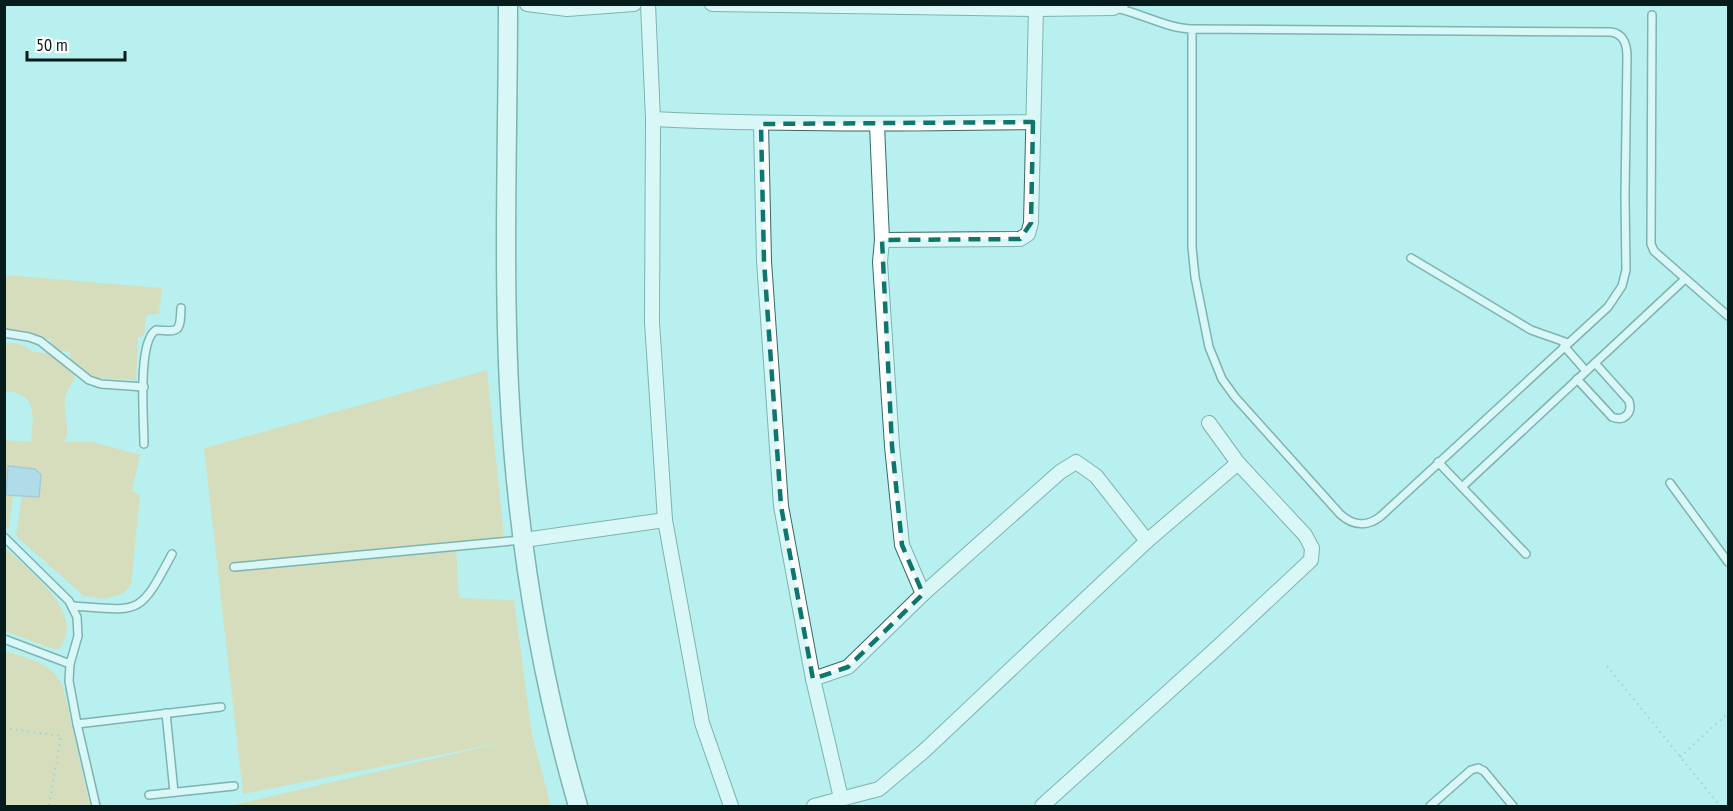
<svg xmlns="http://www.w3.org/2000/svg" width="1733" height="811" viewBox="0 0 1733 811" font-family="'PT Sans Narrow',sans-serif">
	<rect width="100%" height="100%" fill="#b8f0ef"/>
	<g fill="#f8c57f">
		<polygon points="5,275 162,288 159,314 146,315 144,336 138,337 136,380 82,377 81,365 70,364 70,352 50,349 51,339 5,337"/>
		<path d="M12 343 23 345 33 352C49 351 72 360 75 378 72 384 67 390 66 395 61 411 72 428 64 442H93L140 455 132 491 140 495 131 585 122 594 103 599 84 596 16 536 22 496 39 497 41 475 35 469 8 466 6 495 13 496 8 531 5 527 4 440 31 442C33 415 39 394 5 391V344Z"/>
		<polygon points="487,370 504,537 456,548 459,598 514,600 532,735 551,806 229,806 505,742 243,794 204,448"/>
		<path d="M4 547C27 569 89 614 59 649L50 648 5 631Z"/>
		<path d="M5 651C28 659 51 661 63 686L90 806H5Z"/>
	</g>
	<polygon fill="#a6c0e2" stroke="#87a1c1" stroke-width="1.5" points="8,466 35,469 41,475 39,497 6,495"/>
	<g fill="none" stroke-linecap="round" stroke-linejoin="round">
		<defs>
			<g id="lane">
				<path d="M1116 8C1140 13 1169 29 1192 29V247L1195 277 1209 347 1222 379 1235 397 1340 514C1353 526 1368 527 1381 516L1608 307 1622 286 1626 270 1625 196 1627 57C1627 44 1624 34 1611 32L1192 29"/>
				<polyline points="1652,15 1651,244 1654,251 1728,316"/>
				<polyline points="1411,258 1531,330 1568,343"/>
				<polyline points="4,333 29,337 40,341 89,380 101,384 144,387"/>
				<polyline points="1564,346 1586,371"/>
				<path d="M1577 379 1612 417C1624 422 1633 413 1629 401L1595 363"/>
				<path d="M144 444C144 422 137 341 156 330 180 332 180 332 181 308"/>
				<polyline points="1438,462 1526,554"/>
				<polyline points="1670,483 1728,562"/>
				<polyline points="1462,487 1685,279"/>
				<polyline points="4,537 69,601 77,617 78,636 70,664 69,681 77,724 96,806"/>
				<polyline points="234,567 522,540"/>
				<path d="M73 606C141 611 139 616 172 554"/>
				<polyline points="4,639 70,664"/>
				<polyline points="166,713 174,792"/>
				<polyline points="77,724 221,707"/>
				<polyline points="149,795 234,786"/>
				<polyline points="1430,806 1471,770 1478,768 1484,771 1513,806"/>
			</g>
			<g id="street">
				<polyline points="527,4 567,9 634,4"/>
				<polyline points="648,4 653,119 652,322 665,520 702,723 731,806"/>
				<polyline points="712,4 1036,9 1113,8 1121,4"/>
				<path d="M653 119C780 125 906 124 1033 122"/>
				<polyline points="761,124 764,261 781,506 813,679 841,798"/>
				<polyline points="877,125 882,240"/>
				<polyline points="524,540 665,520"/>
				<polyline points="923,594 902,545 892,446 880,262 882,240 1020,239 1028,234 1031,223 1036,9"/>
				<polyline points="813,679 848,667 923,594 1060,472 1076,462 1096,476 1147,541"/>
				<polyline points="814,806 879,789 924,751 1147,541 1238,463"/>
				<polyline points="1042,806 1219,646 1311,560 1312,548 1305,535 1238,463 1209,423"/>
			</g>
			<path id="secondary" d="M508 4C508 131 503 259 509 386 516 527 539 671 578 806"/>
		</defs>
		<use href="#lane" stroke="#356a69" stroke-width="10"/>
		<use href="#street" stroke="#356a69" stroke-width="16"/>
		<use href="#secondary" stroke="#356a69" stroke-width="21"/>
		<g stroke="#82b0af" stroke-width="2" stroke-dasharray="1.5 4.5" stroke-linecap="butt">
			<polyline points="1607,666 1720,806"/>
			<polyline points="4,728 61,736 49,806"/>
			<polyline points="1680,757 1728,713"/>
		</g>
		<use href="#lane" stroke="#fff" stroke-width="7"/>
		<use href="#street" stroke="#fff" stroke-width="14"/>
		<use href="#secondary" stroke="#fff" stroke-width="18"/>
	</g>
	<path d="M0 0H1733V811H0ZM1033 122 1031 223 1020 239 882 240 892 446 902 545 923 594 848 667 813 679 781 506 764 261 761 124Z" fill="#b8f0ef" fill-opacity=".55" fill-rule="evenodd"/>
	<path fill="none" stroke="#0f766e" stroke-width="4.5" stroke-dasharray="12 8" stroke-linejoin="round" d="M1033 122 1031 223 1020 239 882 240 892 446 902 545 923 594 848 667 813 679 781 506 764 261 761 124Z"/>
	<rect width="1733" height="811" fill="none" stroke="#061c1c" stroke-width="12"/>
	<path d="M27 51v9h98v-9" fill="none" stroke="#061c1c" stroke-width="3"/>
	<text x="36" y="51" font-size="18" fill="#061c1c" stroke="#ffffff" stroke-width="4.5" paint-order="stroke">50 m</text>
</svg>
